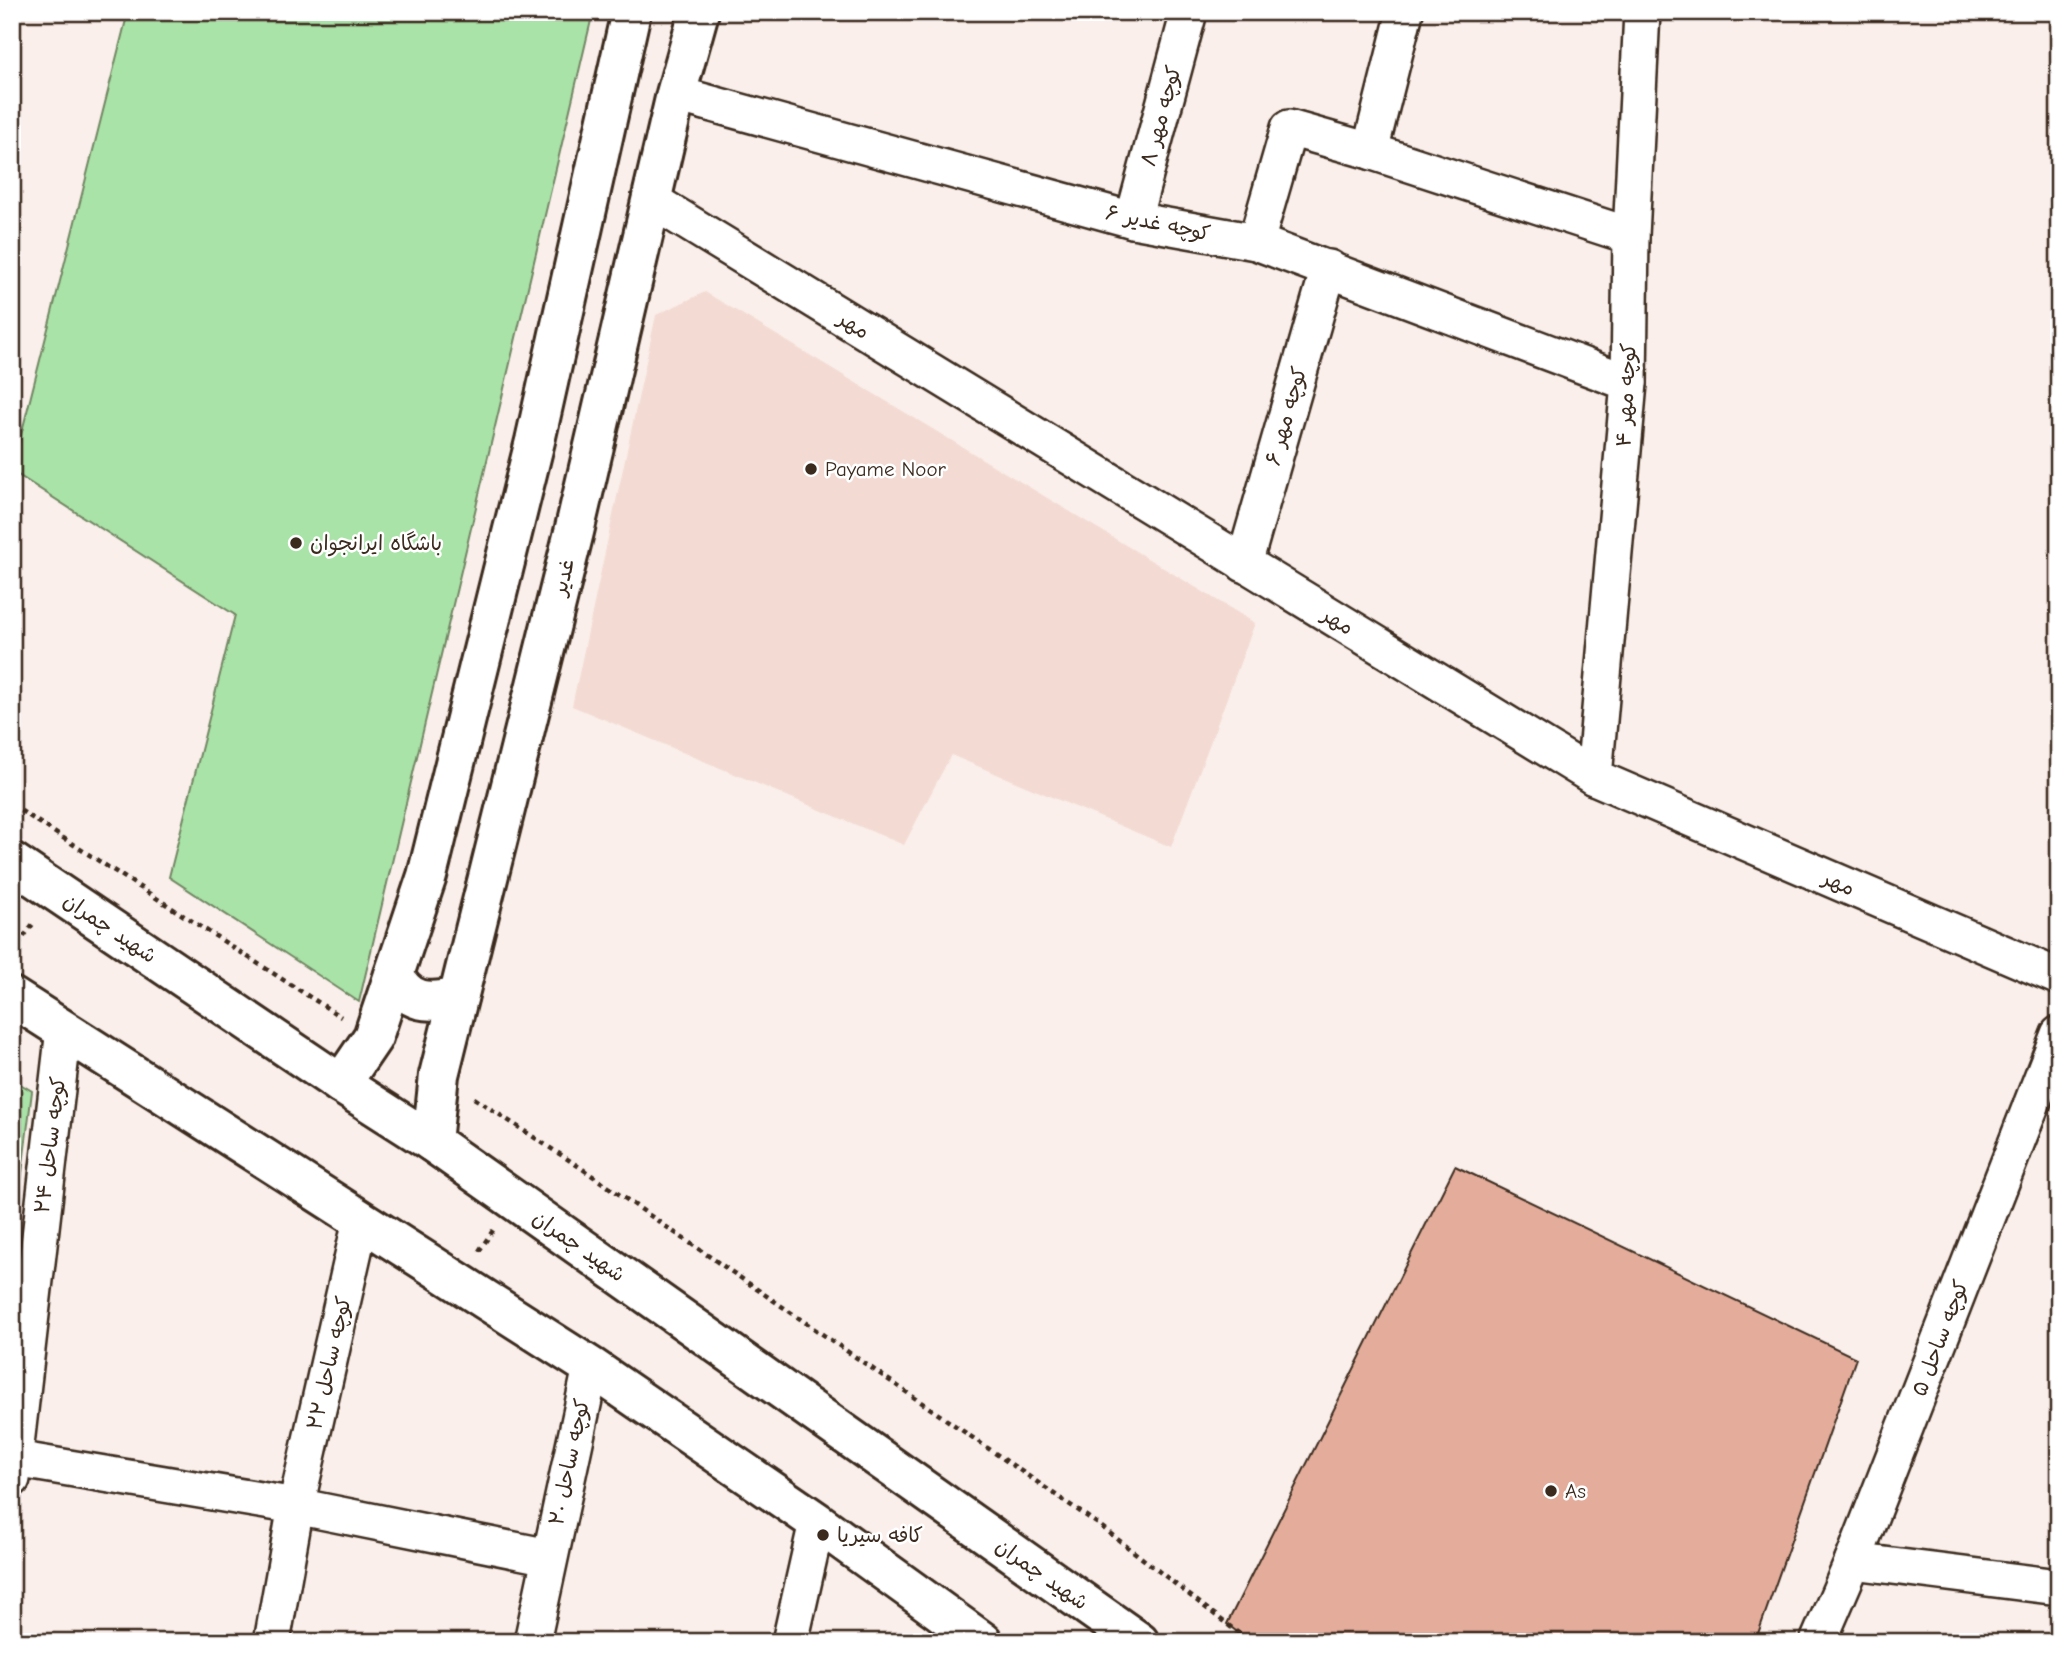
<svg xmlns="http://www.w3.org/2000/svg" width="2071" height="1654" viewBox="0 0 2071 1654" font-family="'Comic Neue','Playpen Sans Arabic',sans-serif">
	<rect width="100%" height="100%" fill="#faefeb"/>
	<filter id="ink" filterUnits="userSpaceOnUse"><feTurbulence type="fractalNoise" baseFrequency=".0143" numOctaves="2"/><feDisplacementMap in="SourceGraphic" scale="14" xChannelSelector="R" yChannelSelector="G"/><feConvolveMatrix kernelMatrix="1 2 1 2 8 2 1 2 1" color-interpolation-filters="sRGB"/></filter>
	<g filter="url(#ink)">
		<polygon fill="#f3dbd3" points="705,292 1255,623 1171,847 951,755 904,845 572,706 656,315"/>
		<g fill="#a9e3a8" stroke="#728663" stroke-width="2">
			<polygon points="128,12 593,12 359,1002 169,877 235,615 12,471"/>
			<polygon points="12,1079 32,1091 15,1230 12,1230"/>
		</g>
		<polygon fill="#e4ad9b" stroke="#3b2a1e" stroke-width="2" points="1455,1166 1856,1358 1755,1642 1250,1642 1227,1624"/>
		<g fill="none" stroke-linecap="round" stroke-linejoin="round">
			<defs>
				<g id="street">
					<polyline points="676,94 1133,220 1256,242 1629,383"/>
					<polyline points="1370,151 1405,12"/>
					<polyline points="651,200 1594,777 2059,977"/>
					<polyline points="1133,220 1189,12"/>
					<polyline points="1256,242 1289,128 1370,151 1631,236"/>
					<polyline points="1244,564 1329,268"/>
					<polyline points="1594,777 1629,383 1631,236 1642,12"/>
					<polyline points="15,1459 296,1506 549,1557"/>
					<polyline points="12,1479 64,1029"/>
					<polyline points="1853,1561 2059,1587"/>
					<polyline points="272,1642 296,1506 361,1220"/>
					<polyline points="532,1642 591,1367"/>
					<polyline points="790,1642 817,1522"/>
					<polyline points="1818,1642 1853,1561 2059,1034"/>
				</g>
				<g id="secondary">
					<polyline points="12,862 341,1084 432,1142 1139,1642"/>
					<path d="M394 975C408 1004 429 1004 458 997"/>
					<polyline points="12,997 591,1367 817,1522 983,1642"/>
					<polyline points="341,1084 373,1037 427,876 535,441 631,12"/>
					<polyline points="432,1142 439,1075 574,532 676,94 699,12"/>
				</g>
			</defs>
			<use href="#street" stroke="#3b2a1e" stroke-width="40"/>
			<use href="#secondary" stroke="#3b2a1e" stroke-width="44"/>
			<g stroke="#3b2a1e" stroke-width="4.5" stroke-dasharray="5 5" stroke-linecap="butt">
				<polyline points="12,805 341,1017"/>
				<polyline points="12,953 35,921"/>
				<polyline points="474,1098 581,1168 1098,1524 1250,1642"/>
				<polyline points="479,1251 494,1229"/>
			</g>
			<use href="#street" stroke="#fff" stroke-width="35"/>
			<use href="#secondary" stroke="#fff" stroke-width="38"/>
		</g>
	</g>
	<g fill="#3b2a1e" stroke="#fff" stroke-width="2.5">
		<circle cx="811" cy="469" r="7"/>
		<circle cx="296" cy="543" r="7"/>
		<circle cx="1551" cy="1491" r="7"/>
		<circle cx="823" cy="1535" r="7"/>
	</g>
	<g text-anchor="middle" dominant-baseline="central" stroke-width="5" stroke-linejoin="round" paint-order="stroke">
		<g font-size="21" fill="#3b2a1e" stroke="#fff">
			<text transform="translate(1161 116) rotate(-75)">کوچه مهر ۸</text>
			<text transform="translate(1158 223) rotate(12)">کوچه غدیر ۶</text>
			<text transform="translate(854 325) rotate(32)">مهر</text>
			<text transform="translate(1626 395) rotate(-87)">کوچه مهر ۴</text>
			<text transform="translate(1286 416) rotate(-74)">کوچه مهر ۶</text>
			<text transform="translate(563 577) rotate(-76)">غدیر</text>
			<text transform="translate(1338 621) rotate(31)">مهر</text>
			<text transform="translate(1839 883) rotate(23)">مهر</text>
			<text transform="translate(110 928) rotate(34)">شهید چمران</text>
			<text transform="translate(50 1145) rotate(-83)">کوچه ساحل ۲۴</text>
			<text transform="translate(579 1246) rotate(35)">شهید چمران</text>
			<text transform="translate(1940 1338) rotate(-69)">کوچه ساحل ۵</text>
			<text transform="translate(329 1363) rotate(-77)">کوچه ساحل ۲۲</text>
			<text transform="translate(569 1462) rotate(-78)">کوچه ساحل ۲۰</text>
			<text transform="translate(1042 1574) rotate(35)">شهید چمران</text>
		</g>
		<g font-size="21" fill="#3b2a1e" stroke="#fff" text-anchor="start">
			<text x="825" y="469">Payame Noor</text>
			<text x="310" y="543">باشگاه ایرانجوان</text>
			<text x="1565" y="1491">As</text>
			<text x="837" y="1535">کافه سیریا</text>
		</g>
	</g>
	<rect width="2071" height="1654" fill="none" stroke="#fff" stroke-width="42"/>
	<rect x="21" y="21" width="2029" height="1612" fill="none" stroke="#3b2a1e" stroke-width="2.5" filter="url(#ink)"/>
</svg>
